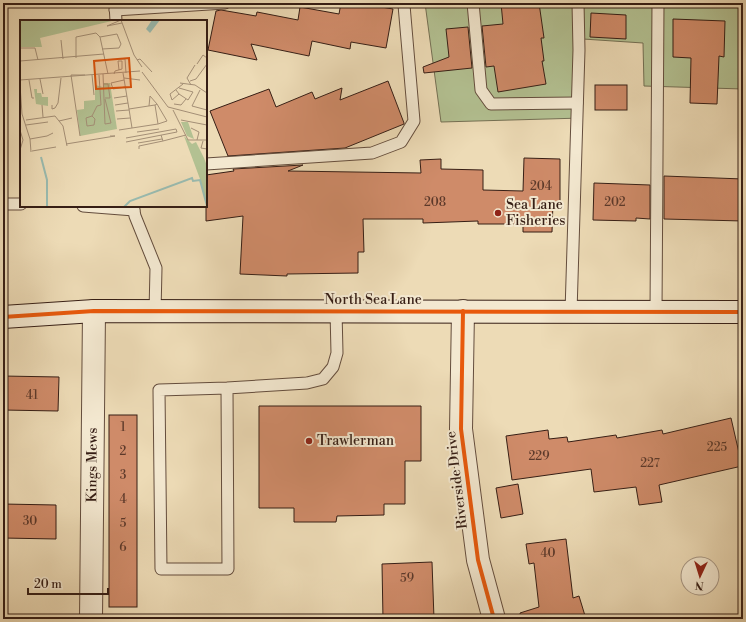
<svg xmlns="http://www.w3.org/2000/svg" width="746" height="622" viewBox="0 0 746 622" font-family="'Libre Bodoni',serif">
	<rect width="100%" height="100%" fill="#eddbb6"/>
	<filter id="stains"><feTurbulence type="fractalNoise" baseFrequency=".005" numOctaves="4"/><feColorMatrix values="0 0 0 0 .2 0 0 0 0 .09 0 0 0 0 .02 0 0 0 .5 -.17"/></filter>
	<radialGradient id="worn" r=".72"><stop offset=".6" stop-color="#630" stop-opacity="0"/><stop offset="1" stop-color="#630" stop-opacity=".3"/></radialGradient>
	<polygon fill="#b3c192" stroke="#747054" points="425,3 743,3 743,89 644,86 643,43 583,39 582,118 441,122"/>
	<g fill="#cf8b69" stroke="#361e15">
		<polygon points="341,3 358,3 393,9 386,48 351,42 350,49 312,41 309,56 251,44 257,60 208,50 216,11 221,10 256,16 257,12 298,20 300,7 339,14"/>
		<polygon points="501,3 539,3 544,38 541,38 544,61 542,61 546,84 498,92 494,66 486,67 482,26 503,24"/>
		<polygon points="591,13 626,15 626,39 590,37"/>
		<polygon points="673,19 725,21 724,57 719,56 717,104 690,103 691,58 673,57"/>
		<polygon points="468,27 472,68 424,73 423,67 449,57 446,29"/>
		<polygon points="388,81 404,123 404,124 345,148 228,156 210,111 269,89 276,107 312,92 315,99 342,88 340,100"/>
		<rect x="595" y="85" width="32" height="25"/>
		<polygon points="524,158 560,159 560,202 553,202 552,232 523,232 523,224 478,224 478,221 423,223 423,219 363,219 364,252 358,252 358,273 287,274 287,276 240,274 243,216 206,221 206,175 234,171 233,169 303,165 288,171 421,173 420,160 441,159 441,169 483,170 483,190 523,191"/>
		<polygon points="664,176 743,179 743,221 664,219"/>
		<polygon points="594,183 650,185 650,219 636,218 636,221 593,220"/>
		<polygon points="3,376 59,377 58,411 3,410"/>
		<polygon points="259,406 421,406 421,461 405,461 405,504 384,504 384,515 337,516 336,522 294,522 294,508 259,508"/>
		<rect x="109" y="415" width="28" height="192"/>
		<polygon points="731,418 742,466 659,485 662,502 639,505 636,487 594,492 591,469 512,480 506,436 548,430 549,439 567,437 568,442 616,435 617,438 662,430 663,434"/>
		<polygon points="518,484 523,514 501,518 496,488"/>
		<polygon points="3,504 56,505 56,539 3,538"/>
		<polygon points="566,539 573,598 579,596 586,619 521,619 520,613 539,607 534,563 529,564 526,544"/>
		<polygon points="432,562 434,619 383,619 382,564"/>
	</g>
	<g fill="none" stroke-linecap="round" stroke-linejoin="round">
		<defs>
			<g id="lane">
				<polyline points="473,3 481,90 491,104 577,103"/>
				<polyline points="115,4 116,21"/>
				<polyline points="115,10 225,3"/>
				<polyline points="206,164 372,153 401,142 414,121 404,5 402,3"/>
				<polyline points="3,204 21,204"/>
				<polyline points="83,206 134,210"/>
				<polyline points="133,206 135,216 156,268 155,312"/>
				<polyline points="571,312 579,50 578,3"/>
				<polyline points="656,312 658,3"/>
				<polyline points="227,388 228,569 161,569 159,390 227,388 307,383 323,379 333,367 337,353 336,311"/>
			</g>
			<g id="street">
				<polyline points="463,311 461,429 478,560 494,619"/>
				<path id="s1" d="M91 619 94 311"/>
			</g>
			<polyline id="secondary" points="3,317 94,311 743,312"/>
		</defs>
		<use href="#lane" stroke="#644d3d" stroke-width="13"/>
		<use href="#street" stroke="#644d3d" stroke-width="24"/>
		<use href="#secondary" stroke="#361e15" stroke-width="24"/>
		<use href="#lane" stroke="#f3e8d0" stroke-width="11"/>
		<use href="#street" stroke="#f3e8d0" stroke-width="22"/>
		<use href="#secondary" stroke="#f3e8d0" stroke-width="22"/>
		<defs>
			<g id="cycleway">
				<polyline points="463,311 461,429 478,560 494,619"/>
				<polyline points="3,317 94,311 743,312"/>
			</g>
		</defs>
		<use href="#cycleway" stroke="#f3e8d0" stroke-width="6"/>
		<use href="#cycleway" stroke="#e8590c" stroke-width="4"/>
	</g>
	<g fill="#8f2418" stroke="#f3e8d0" stroke-width="1.5">
		<circle cx="498" cy="213" r="4"/>
		<circle cx="309" cy="441" r="4"/>
	</g>
	<g text-anchor="middle" dominant-baseline="central" stroke-width="4" stroke-linejoin="round" paint-order="stroke">
		<g font-size="12" fill="#5c392a">
			<text x="541" y="186">204</text>
			<text x="435" y="202">208</text>
			<text x="615" y="202">202</text>
			<text x="32" y="395">41</text>
			<text x="123" y="427">1</text>
			<text x="717" y="447">225</text>
			<text x="123" y="451">2</text>
			<text x="539" y="456">229</text>
			<text x="650" y="463">227</text>
			<text x="123" y="475">3</text>
			<text x="123" y="499">4</text>
			<text x="30" y="521">30</text>
			<text x="123" y="523">5</text>
			<text x="123" y="547">6</text>
			<text x="548" y="553">40</text>
			<text x="407" y="578">59</text>
		</g>
		<g font-size="14" fill="#361e15" stroke="#f3e8d0" text-anchor="start">
			<text x="506" y="205">Sea Lane<tspan x="506" dy="16">Fisheries</tspan></text>
			<text x="317" y="441">Trawlerman</text>
		</g>
		<g font-size="14" fill="#361e15" stroke="#f3e8d0">
			<text x="373" y="300">North Sea Lane</text>
			<text stroke="none"><textPath href="#s1" startOffset="154">Kings Mews</textPath></text>
			<text transform="translate(457 480) rotate(-97)">Riverside Drive</text>
		</g>
	</g>
	<g transform="translate(20 20)">
		<rect width="187" height="187" fill="#eddbb6"/>
		<path d="M0 0H96L20 18 22 27H0ZM14 69H17V73H21L22 77H28V86L16 84Z" fill="#b3c192"/>
		<path d="M161 102H168L174 119 167 116ZM164 116 172 124 176 122 184 138 187 146V187L180 159Z" fill="#b3c192"/>
		<path d="M83 63H90L97 109 60 116 57 90 64 89V81L75 80V65L83 67Z" fill="#b3c192"/>
		<path d="M132 0H140L130 13 126 9Z" fill="#99bbb0"/>
		<path fill="none" stroke="#99bbb0" stroke-width="2" d="M21 137 27 160V187M104 187 110 181 172 158 173 161 180 160 187 186"/>
		<path fill="none" stroke="#a48f76" stroke-width="1" d="M101 0 114 35 122 47M101 0 87 6 102 3M80 17 97 14 101 24 99 28 82 29M41 20 43 39M1 28H15L18 40M56 38V17L76 13 80 17 88 54M99 39H105L106 53M117 40 120 39 132 52M0 41 84 34M177 44 183 35 187 38M122 52 148 87 187 97M83 54 85 104 91 103 85 79M94 54 95 51 102 49V41H98L99 50M72 55 74 75M104 58 120 60M20 59 23 74M0 60 120 51M9 60 12 78H14M104 60 91 63 93 69 105 67M170 61 176 59 187 44M160 63 175 65 187 73M84 64H88L90 78H85M0 65 2 94 10 119 11 132M171 65 167 58 175 45M159 68 173 72 168 80 159 74M156 70 159 74 152 80 150 74 163 64M94 78 107 76M154 84 161 85 166 79M22 85 23 97M32 85V89L35 88 38 83 41 58M95 85 108 83M135 85 137 84 147 101 138 104M129 86 130 76 137 84M172 86 180 70M172 86 187 90M109 89 112 108M153 90 168 120H187M96 91 109 90M72 96 66 98 67 106 74 105 75 99 72 96 77 86 81 85 79 55M97 99 110 98M6 100 35 96 43 106 47 126M161 100 187 105M39 101 52 98M6 105 28 102M171 108 179 112 177 120M0 110 3 120 0 130M99 110 138 104 135 85 109 89 103 53M117 112 139 109M141 115 143 121 166 115M60 116 51 55H65M10 119 27 116 33 113M183 121 181 128 187 129M106 122 157 112 156 109 106 118M118 123 142 119M46 124 95 116H90M119 129V126L143 121M12 131 36 127"/>
		<path fill="#d6530d" fill-opacity="0.15" stroke="#d6530d" stroke-width="2" d="M109 38 111 67 76 69 74 41Z"/>
		<rect width="187" height="187" fill="none" stroke="#361e15" stroke-width="2"/>
	</g>
	<rect width="746" height="622" fill="none" stroke="#eddbb6" stroke-width="16"/>
	<rect x="4" y="4" width="738" height="614" fill="none" stroke="#361e15" stroke-width="2"/>
	<rect x="8" y="8" width="730" height="606" fill="none" stroke="#361e15"/>
	<g transform="translate(700 576) rotate(184)"><circle r="19" fill="#f3e8d0" stroke="#a79785"/>
	<path d="M0-3L7 15L0 10L-7 15Z" fill="#8f2418"/>
	<text y="-6" font-size="11" font-weight="bold" text-anchor="middle" fill="#361e15">N</text>
	</g>
	<path d="M28 588v6h80v-6" fill="none" stroke="#361e15" stroke-width="2"/>
	<text x="34" y="588" font-size="12" fill="#361e15" stroke="#f3e8d0" stroke-width="3" paint-order="stroke">20 m</text>
	<rect width="100%" height="100%" filter="url(#stains)"/>
	<rect width="100%" height="100%" fill="url(#worn)"/>
</svg>
